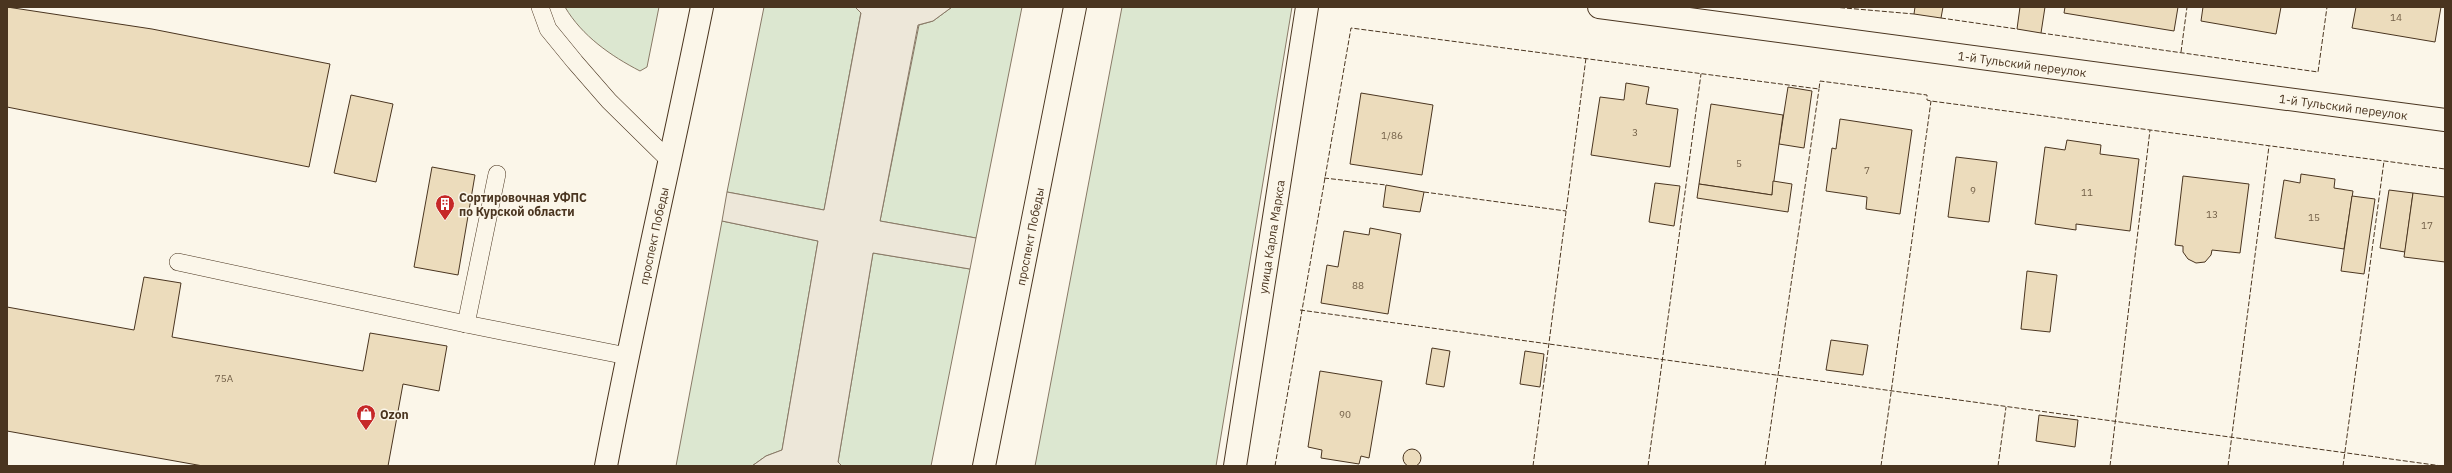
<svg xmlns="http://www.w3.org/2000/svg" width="2452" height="473" viewBox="0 0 2452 473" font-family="'IBM Plex Sans',sans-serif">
	<rect width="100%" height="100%" fill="#fbf6e9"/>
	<g fill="#dce7d0" stroke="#887966">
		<path d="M565 7H659L647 67 640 71C611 56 582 36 565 7Z"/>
		<polygon points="764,7 855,7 861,12 824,210 727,192"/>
		<polygon points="952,7 1022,7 976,238 880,221 919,25 933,21"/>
		<polygon points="1122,7 1292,7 1216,466 1035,466"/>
		<polygon points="722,221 818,241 782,450 766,456 752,466 676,466"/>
		<polygon points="873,253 970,269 931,466 842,466 838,462"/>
	</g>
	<polygon fill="#ede7d9" stroke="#887966" points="855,7 952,7 933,21 918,25 880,221 976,238 970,269 873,253 838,462 842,466 752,466 766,456 782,450 818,241 722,221 727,192 824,210 861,13"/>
	<g fill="#ecdcbc" stroke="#4a3520">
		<polygon points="7,7 152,29 330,64 309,167 7,107"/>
		<polygon points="1915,7 1943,7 1941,18 1914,14"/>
		<polygon points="2020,7 2045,7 2041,33 2017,29"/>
		<polygon points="2065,7 2178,7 2174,31 2064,13"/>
		<polygon points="2203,7 2281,7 2276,34 2201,21"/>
		<polygon points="2356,7 2441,7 2435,42 2352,28"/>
		<polygon points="1626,83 1649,87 1646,104 1678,109 1670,167 1591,155 1600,97 1624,100"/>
		<polygon points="1788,87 1812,91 1804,148 1779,144"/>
		<polygon points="1361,93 1433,105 1422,175 1350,164"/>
		<polygon points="351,95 393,104 376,182 334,173"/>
		<polygon points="1711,104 1783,115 1772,195 1699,184"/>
		<polygon points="1840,119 1912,130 1900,214 1866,209 1867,197 1826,191 1832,148 1836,149"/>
		<polygon points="2067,140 2101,145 2100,154 2139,159 2130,231 2076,224 2076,230 2035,224 2045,147 2065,150"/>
		<polygon points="1956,157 1997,162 1989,222 1948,217"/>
		<polygon points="432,167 475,175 458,275 414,267"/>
		<polygon points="2301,174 2335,179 2334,188 2353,191 2344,249 2275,238 2284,180 2300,183"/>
		<polygon points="2183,176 2249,184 2240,253 2212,250 2211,255 2205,262 2196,263 2188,259 2183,252 2183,246 2175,245"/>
		<polygon points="1773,181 1792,184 1788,212 1697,198 1699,184 1772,195"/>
		<polygon points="1655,183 1680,186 1674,226 1649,222"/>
		<polygon points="1386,185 1424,192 1420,212 1383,207"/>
		<polygon points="2389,190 2413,193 2405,252 2380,248"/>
		<polygon points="2413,193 2445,197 2445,262 2404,257"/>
		<polygon points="2352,196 2375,199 2364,274 2341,271"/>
		<polygon points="1370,228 1401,234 1388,314 1321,303 1327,265 1338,267 1344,231 1369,235"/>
		<polygon points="2027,271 2057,275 2050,332 2021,329"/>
		<polygon points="144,277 181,283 172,337 363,371 370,333 447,346 439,391 403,384 388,466 203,466 7,431 7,307 134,330"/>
		<polygon points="1831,340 1868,345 1863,375 1826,370"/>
		<polygon points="1432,348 1450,351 1444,387 1426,384"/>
		<polygon points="1525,351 1544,354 1540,387 1520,384"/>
		<polygon points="1320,371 1382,381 1369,458 1361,456 1359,464 1321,458 1322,450 1308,447"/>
		<polygon points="2039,415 2078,420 2075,447 2036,441"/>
		<circle cx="1412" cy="458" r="9"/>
	</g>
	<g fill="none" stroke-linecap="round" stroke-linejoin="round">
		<defs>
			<g id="lane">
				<polyline points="540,7 548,29 575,62 609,101 671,162"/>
				<polyline points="497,174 466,324 627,356"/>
				<polyline points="178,262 466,324"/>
			</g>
			<g id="street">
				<path id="s1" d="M1599 7 2445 120"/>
				<path id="s2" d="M1235 466 1307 7"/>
			</g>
			<g id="primary">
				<path id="s3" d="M606 466C635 312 671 160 702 7"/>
				<path id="s4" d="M984 466 1075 7"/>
			</g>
		</defs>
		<use href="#lane" stroke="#4a3520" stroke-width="18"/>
		<use href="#street" stroke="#4a3520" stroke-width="24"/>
		<use href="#primary" stroke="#4a3520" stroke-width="24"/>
		<use href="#lane" stroke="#fbf6e9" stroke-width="17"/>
		<use href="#street" stroke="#fbf6e9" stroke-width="22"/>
		<use href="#primary" stroke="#fbf6e9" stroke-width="22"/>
		<g stroke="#4a3520" stroke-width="1" stroke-dasharray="5 2" stroke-linecap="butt">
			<polyline points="1833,7 1914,14"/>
			<polyline points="1941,18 2017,29"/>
			<polyline points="2041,33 2318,72 2327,7"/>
			<polyline points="2181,52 2187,7"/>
			<polyline points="1324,178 1386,185"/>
			<polyline points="1424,192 1566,211"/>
			<polyline points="1300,310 2442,466"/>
			<polyline points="1275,466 1351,28 1819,89 1820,81 1927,95 1927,100 1931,101 2445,169"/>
			<polyline points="1533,466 1586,58"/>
			<polyline points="1648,466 1701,74"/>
			<polyline points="1765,466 1819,89"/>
			<polyline points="1881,466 1931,101"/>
			<polyline points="1998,466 2006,407"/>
			<polyline points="2110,466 2150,130"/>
			<polyline points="2228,466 2269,146"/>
			<polyline points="2343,466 2384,161"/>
		</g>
	</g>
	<defs>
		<symbol id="building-pin" viewBox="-11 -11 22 30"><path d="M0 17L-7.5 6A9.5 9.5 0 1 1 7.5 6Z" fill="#c62828" stroke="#fbf6e9"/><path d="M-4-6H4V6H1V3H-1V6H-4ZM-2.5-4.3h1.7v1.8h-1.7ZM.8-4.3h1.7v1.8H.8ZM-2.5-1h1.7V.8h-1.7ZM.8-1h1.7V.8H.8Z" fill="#fff"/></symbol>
		<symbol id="shop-pin" viewBox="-11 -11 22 30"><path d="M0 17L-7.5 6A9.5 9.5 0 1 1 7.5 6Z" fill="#c62828" stroke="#fbf6e9"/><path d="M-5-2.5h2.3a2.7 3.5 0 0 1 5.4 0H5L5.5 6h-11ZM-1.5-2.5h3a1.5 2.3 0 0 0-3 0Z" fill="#fff"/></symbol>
	</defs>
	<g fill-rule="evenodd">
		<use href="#building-pin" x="434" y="193" width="22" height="30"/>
		<use href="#shop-pin" x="355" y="403" width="22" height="30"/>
	</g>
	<g text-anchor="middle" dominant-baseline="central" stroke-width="3" stroke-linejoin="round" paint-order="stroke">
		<g font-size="10" fill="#725f47">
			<text x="2396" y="17">14</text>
			<text x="1635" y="132">3</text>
			<text x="1392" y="135">1/86</text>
			<text x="1739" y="163">5</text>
			<text x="1867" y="170">7</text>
			<text x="1973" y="190">9</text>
			<text x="2087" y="192">11</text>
			<text x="2212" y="214">13</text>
			<text x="2314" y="217">15</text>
			<text x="2427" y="225">17</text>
			<text x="1358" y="285">88</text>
			<text x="224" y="378">75А</text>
			<text x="1345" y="414">90</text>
		</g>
		<g font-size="12" fill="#4a3520" stroke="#fbf6e9">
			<text stroke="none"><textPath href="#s1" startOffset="427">1-й Тульский переулок</textPath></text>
			<text stroke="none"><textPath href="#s1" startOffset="751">1-й Тульский переулок</textPath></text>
			<text stroke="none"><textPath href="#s3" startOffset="235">проспект Победы</textPath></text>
			<text stroke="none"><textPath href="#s4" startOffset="234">проспект Победы</textPath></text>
			<text stroke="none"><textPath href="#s2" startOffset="232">улица Карла Маркса</textPath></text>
		</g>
		<g font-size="12" font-weight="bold" fill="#4a3520" stroke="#fbf6e9" text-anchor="start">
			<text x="459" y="197">Сортировочная УФПС<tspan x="459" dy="14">по Курской области</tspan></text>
			<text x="380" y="414">Ozon</text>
		</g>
	</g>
	<rect width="2452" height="473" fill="none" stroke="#4a3520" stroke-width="16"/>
</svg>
